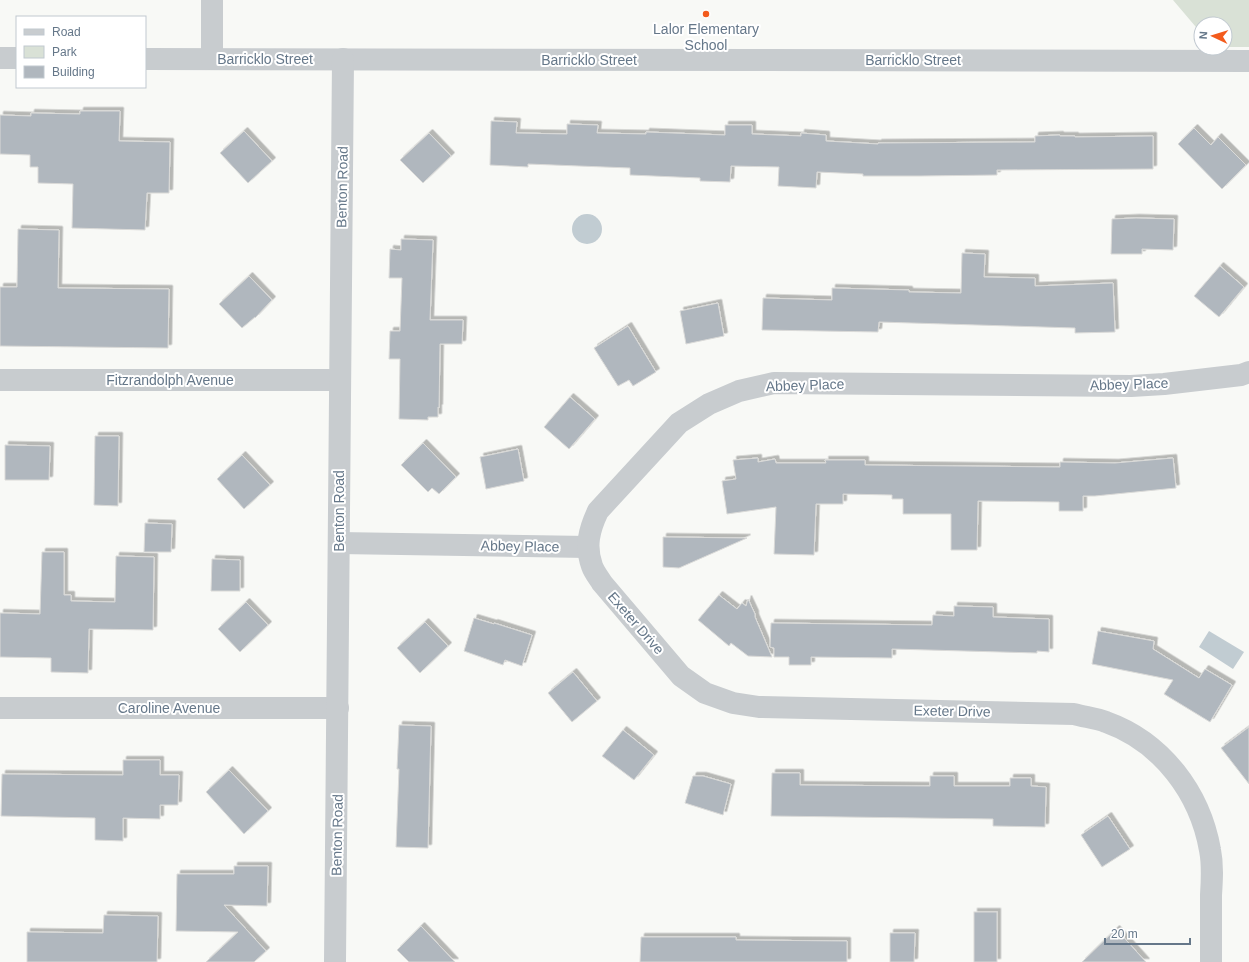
<svg xmlns="http://www.w3.org/2000/svg" width="1249" height="962" viewBox="0 0 1249 962" font-family="Arial,sans-serif">
	<defs>
		<filter id="shadow"><feDropShadow dx="3.5" dy="-3.5" stdDeviation="0" flood-color="#0004"/></filter>
	</defs>
	<rect width="100%" height="100%" fill="#f8f9f6"/>
	<polygon fill="#d9e1d6" points="1173,0 1249,0 1249,47 1225,47 1225,24 1201,24 1201,33"/>
	<g fill="#c1ccd2">
		<circle cx="587" cy="229" r="15"/>
		<polygon points="1209,631 1244,652 1233,669 1199,647"/>
	</g>
	<g fill="#b0b7be" stroke="#dadad8" filter="url(#shadow)">
		<polygon points="80,111 120,111 119,141 170,142 169,193 147,193 145,230 72,228 73,184 38,183 38,167 30,167 30,155 0,154 0,115 31,116 31,113 80,114"/>
		<polygon points="491,121 517,122 516,133 567,134 567,124 598,125 597,133 646,134 646,132 725,135 725,125 752,125 752,134 801,136 801,133 826,135 826,141 878,144 878,143 1035,142 1035,136 1060,135 1060,136 1075,136 1075,137 1153,136 1153,169 997,170 997,175 920,176 863,176 863,174 817,172 816,188 778,186 779,167 731,166 730,182 700,181 700,178 630,175 630,168 528,164 528,167 490,165"/>
		<polygon points="1194,128 1211,145 1218,137 1246,165 1222,189 1178,144"/>
		<polygon points="244,131 272,161 248,183 220,153"/>
		<polygon points="429,133 451,156 423,183 400,160"/>
		<polygon points="1136,218 1174,219 1173,250 1142,249 1142,254 1111,254 1112,219"/>
		<polygon points="18,229 59,230 58,288 169,289 168,348 0,346 0,287 17,287"/>
		<polygon points="401,239 433,240 430,320 463,320 462,344 440,344 439,408 438,407 438,417 428,417 428,420 399,419 400,359 389,359 390,331 400,331 402,278 389,278 390,249 401,250"/>
		<polygon points="962,253 985,254 984,277 1035,278 1035,286 1113,283 1115,332 1075,333 1075,328 879,322 878,332 762,330 763,298 832,300 832,288 909,290 909,292 961,293"/>
		<polygon points="1220,266 1244,287 1219,317 1194,296"/>
		<polygon points="249,276 272,300 255,318 255,317 242,328 219,304"/>
		<polygon points="718,303 724,336 686,344 680,311"/>
		<polygon points="628,326 656,372 633,386 629,380 618,386 594,348"/>
		<polygon points="570,397 595,419 569,449 544,427"/>
		<polygon points="95,436 119,436 118,506 94,505"/>
		<polygon points="423,443 456,477 439,494 432,488 428,492 401,465"/>
		<polygon points="5,445 50,446 49,480 5,480"/>
		<polygon points="518,449 524,481 486,489 480,457"/>
		<polygon points="242,455 270,485 244,509 217,479"/>
		<polygon points="758,458 758,462 775,459 776,463 826,463 825,460 865,460 865,465 1060,467 1060,462 1115,463 1173,458 1176,488 1095,496 1083,496 1083,511 1059,511 1059,502 978,501 977,550 951,550 951,514 903,514 903,499 892,499 892,495 843,494 843,504 816,504 814,555 774,554 776,507 727,514 722,481 736,479 733,460"/>
		<polygon points="145,523 172,524 171,552 144,552"/>
		<polygon points="663,537 747,538 679,568 663,567"/>
		<polygon points="42,552 64,552 64,595 71,595 71,601 115,602 116,556 154,557 153,630 89,629 88,673 51,672 51,658 0,657 0,613 40,614"/>
		<polygon points="212,559 240,560 240,591 211,591"/>
		<polygon points="719,595 737,609 742,603 746,606 748,599 755,614 755,617 772,657 748,656 731,643 729,646 698,620"/>
		<polygon points="246,602 268,625 240,652 218,629"/>
		<polygon points="954,606 993,607 993,617 1049,619 1049,652 1037,651 1037,653 892,649 892,658 811,657 811,665 789,665 789,657 774,657 774,648 770,647 771,623 932,625 933,615 954,616"/>
		<polygon points="474,618 494,624 494,623 532,635 522,666 505,660 503,665 464,651"/>
		<polygon points="425,622 448,646 420,673 397,648"/>
		<polygon points="1098,631 1154,641 1153,649 1199,678 1205,669 1232,685 1210,722 1164,694 1173,680 1092,664"/>
		<polygon points="573,672 597,701 572,722 548,693"/>
		<polygon points="399,725 431,726 428,848 396,847 399,769 397,769"/>
		<polygon points="1249,727 1249,784 1221,748"/>
		<polygon points="623,730 654,755 634,780 602,756"/>
		<polygon points="123,760 160,760 160,775 179,775 178,805 160,805 160,819 123,818 123,841 95,840 95,818 1,816 2,774 123,775"/>
		<polygon points="229,770 268,811 244,834 206,792"/>
		<polygon points="772,773 800,773 800,785 930,786 930,776 954,776 954,786 1010,786 1010,778 1031,778 1031,786 1046,787 1045,827 993,826 993,819 771,816"/>
		<polygon points="693,776 703,776 731,784 723,815 685,803"/>
		<polygon points="1108,816 1130,849 1102,867 1081,835"/>
		<polygon points="234,866 268,866 267,906 224,905 266,951 254,962 206,962 238,932 176,931 177,874 234,874"/>
		<rect x="974" y="912" width="23" height="50"/>
		<polygon points="104,915 158,916 157,962 27,962 27,932 103,933"/>
		<polygon points="421,926 455,962 409,962 397,950"/>
		<polygon points="1116,929 1146,962 1082,962"/>
		<polygon points="890,933 915,933 914,962 890,962"/>
		<polygon points="641,937 736,937 736,940 847,941 847,962 640,962"/>
	</g>
	<g fill="none" stroke-linecap="round" stroke-linejoin="round">
		<g stroke="#c8cccf" stroke-width="22">
			<polyline points="0,58 17,58"/>
			<polyline points="145,59 1249,61"/>
			<polyline points="212,59 212,0"/>
			<polyline points="0,380 340,380"/>
			<polyline points="339,543 588,547"/>
			<polyline points="0,708 338,708"/>
			<polyline points="335,962 343,59"/>
			<path d="M1211 962C1211 940 1211 918 1211 895 1212 880 1213 865 1210 850 1200 793 1162 742 1106 722 1096 718 1084 717 1074 714L759 707 733 703 705 693 681 676 602 583C599 578 594 572 592 566 585 546 589 530 598 511L679 423 709 404 739 391 774 383 1131 386 1164 384 1241 375 1249 372"/>
		</g>
	</g>
	<circle fill="#f35b1c" stroke="#fff" stroke-width="1.5" cx="706" cy="14" r="4"/>
	<g text-anchor="middle" dominant-baseline="central" stroke-width="4" stroke-linejoin="round" paint-order="stroke">
		<g font-size="14" fill="#657789" stroke="#fff">
			<text x="706" y="29">Lalor Elementary<tspan x="706" dy="16">School</tspan></text>
		</g>
		<g font-size="14" fill="#657789" stroke="#fff">
			<text x="265" y="59">Barricklo Street</text>
			<text x="589" y="60">Barricklo Street</text>
			<text x="913" y="60">Barricklo Street</text>
			<text transform="translate(342 187) rotate(-89)">Benton Road</text>
			<text x="170" y="380">Fitzrandolph Avenue</text>
			<text transform="translate(1129 384) rotate(-2)">Abbey Place</text>
			<text transform="translate(805 385) rotate(-2)">Abbey Place</text>
			<text transform="translate(339 511) rotate(-90)">Benton Road</text>
			<text transform="translate(520 546) rotate(1)">Abbey Place</text>
			<text transform="translate(636 623) rotate(49)">Exeter Drive</text>
			<text x="169" y="708">Caroline Avenue</text>
			<text transform="translate(952 711) rotate(1)">Exeter Drive</text>
			<text transform="translate(337 835) rotate(-89)">Benton Road</text>
		</g>
	</g>
	<rect x="16" y="16" width="130" height="72" fill="#ffffff" stroke="#c1c9d0"/>
	<rect x="24" y="29" width="20" height="6" fill="#c8cccf" stroke="#c1c9d0"/>
	<text x="52" y="36" font-size="12" fill="#657789">Road</text>
	<rect x="24" y="46" width="20" height="12" fill="#d9e1d6" stroke="#c1c9d0"/>
	<text x="52" y="56" font-size="12" fill="#657789">Park</text>
	<rect x="24" y="66" width="20" height="12" fill="#b0b7be" stroke="#c1c9d0"/>
	<text x="52" y="76" font-size="12" fill="#657789">Building</text>
	<g transform="translate(1213 36) rotate(274)"><circle r="19" fill="#ffffff" stroke="#c1c9d0"/>
	<path d="M0-3L7 15L0 10L-7 15Z" fill="#f35b1c"/>
	<text y="-6" font-size="11" font-weight="bold" text-anchor="middle" fill="#657789">N</text>
	</g>
	<path d="M1105 938v6h85v-6" fill="none" stroke="#657789" stroke-width="2"/>
	<text x="1111" y="938" font-size="12" fill="#657789" stroke="#ffffff" stroke-width="3" paint-order="stroke">20 m</text>
</svg>
